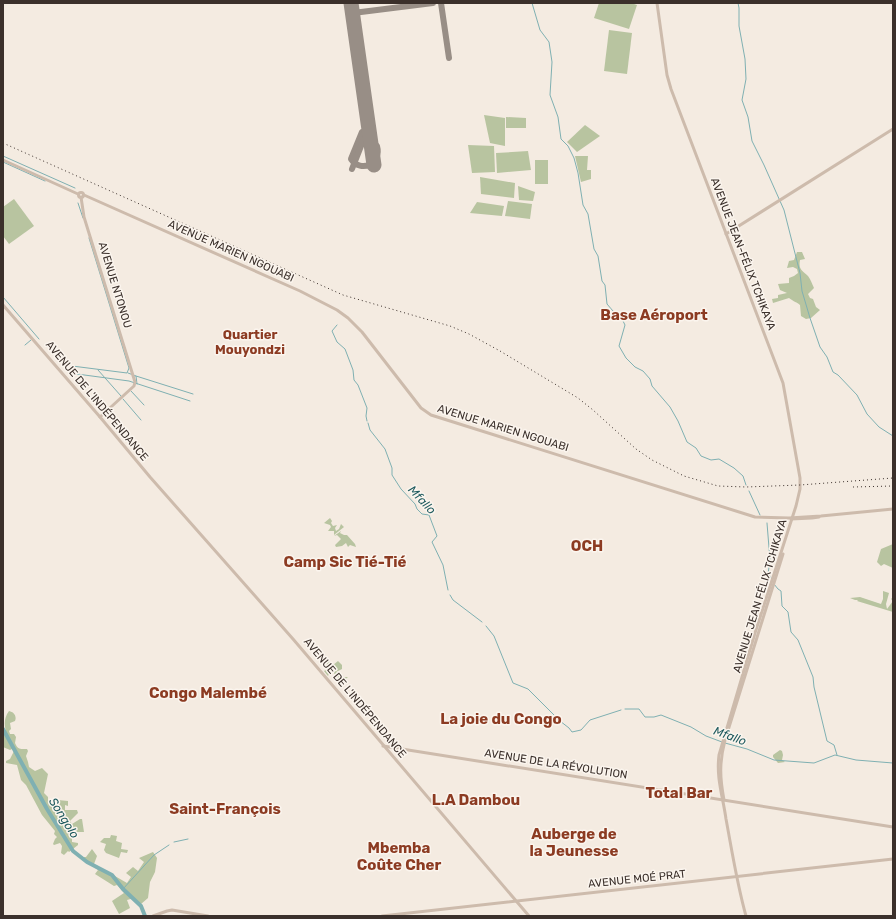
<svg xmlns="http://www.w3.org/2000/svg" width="896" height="919" viewBox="0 0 896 919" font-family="Rubik,sans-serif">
	<rect width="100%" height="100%" fill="#f4ebe1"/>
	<g fill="#b8c4a0" fill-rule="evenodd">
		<polygon points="599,3 631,3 637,5 629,29 594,18"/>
		<polygon points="609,30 632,33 627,74 604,71"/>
		<polygon points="484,115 505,118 505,146 490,143"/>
		<polygon points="506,117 526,118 526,128 506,128"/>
		<polygon points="585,125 600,136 577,152 567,142"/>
		<polygon points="468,145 494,146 495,172 472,173"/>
		<polygon points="528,151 531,170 497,173 496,153"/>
		<polygon points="575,156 588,156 587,170 591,170 591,179 581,182"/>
		<rect x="535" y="160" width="13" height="24"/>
		<polygon points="480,177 515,183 514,198 481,194"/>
		<polygon points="518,186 535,192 533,201 519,200"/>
		<polygon points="14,199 34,226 9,244 3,236 3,207"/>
		<polygon points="508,201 532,204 530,219 505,216"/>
		<polygon points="477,202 504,206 502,216 470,213"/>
		<path d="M797 252H802L805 259 800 260C798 270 803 271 808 276 811 280 812 284 814 288L808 294 810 298 813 299 816 307 820 310 811 318 806 319 801 316 800 305C797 302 794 302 789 298L773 303 772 299 778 298V295L787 293 780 290 778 284 789 283V278L794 276 798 273 797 269 793 267 787 268 789 261 794 260Z"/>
		<polygon points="330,518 332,521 331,523 333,526 337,525 335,528 336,531 339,529 341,524 344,527 334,535 334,531 328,531 331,527 330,525 324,523"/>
		<polygon points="341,531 340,533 344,535 347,535 355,544 356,547 350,545 348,547 346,543 342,546 336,547 335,545 341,539 337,535 334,536"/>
		<polygon points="893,544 893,568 884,564 881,566 877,562 881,549"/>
		<polygon points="883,591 889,593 886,604 887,609 893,601 891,599 893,597 892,593 893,594 893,612 857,601 858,600 855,600 850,598 860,597 881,604 883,599"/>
		<polygon points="338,661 342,665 342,669 336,672 342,677 348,677 342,682 333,672 330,672 328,676 324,671 326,670 327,663 329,662 333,665"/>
		<path d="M9 711C14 712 17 716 15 721L10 723 11 729 9 731 10 734H14L16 737 15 743C18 750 20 749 27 749L28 751 26 756 28 762 29 767 35 771 42 768 48 774 44 793 48 797V800L52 802 58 800 68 801V806L65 805V810H77L78 813 70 821 72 824 80 819H82L84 832H77L72 839V842L78 843V845L69 852 68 851 64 855 61 853 62 846 60 843 54 845 53 844 55 839 57 837 54 834 55 831 42 815 26 785 21 780 17 765 6 763V761L10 759 14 751 12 749 10 750 3 747V731L10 745 14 748C7 736 0 723 9 711ZM14 748 42 800 56 822V824L46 810Z"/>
		<polygon points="780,750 782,751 783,755 782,760 785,762 778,763 773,757 773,755"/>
		<polygon points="111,835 117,836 116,841 122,843 121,849 128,850 127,853 121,852 119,858 106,853 104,850 106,844 100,842 104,838 110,838"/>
		<polygon points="92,849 97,856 94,864 127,883 131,877 126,873 133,867 138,871 144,862 139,858 153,852 157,858 155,872 150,882 148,898 141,904 134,898 127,900 130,908 119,914 112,901 124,893 117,885 114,886 95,874 98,870 76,854 77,853 82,857 86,857"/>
	</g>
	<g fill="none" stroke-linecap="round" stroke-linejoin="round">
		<g stroke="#7fb0b2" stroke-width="1">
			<polyline points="532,3 540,30 549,42 552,62 550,95 558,117 561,139 568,146 574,158 578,173 583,205 588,214 594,249 598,256 602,281 605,285 607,304 613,311 621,317 625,325 619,346 626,358 635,367 643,371 650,379 652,386 670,407 678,421 687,442 696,448 701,456 711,460 719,459 734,468 743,476 746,485"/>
			<polyline points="738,3 739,8 739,26 745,59 746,79 742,100 748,117 752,141 764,165 784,210 800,273 802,291 810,318 820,347 827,357 833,372 838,375 857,395 867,414 879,427 893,436"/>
			<polyline points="3,156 75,188"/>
			<polyline points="3,162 45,181"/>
			<polyline points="78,203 83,218"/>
			<polyline points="3,297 39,339"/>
			<polyline points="337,325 332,331 337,342 345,349 353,370 354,380 358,385 367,408 366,416 367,421"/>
			<polyline points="25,345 31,340"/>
			<polyline points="72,366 127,373 129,368 89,238"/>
			<polyline points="98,370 121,396"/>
			<polyline points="128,373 136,376 137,384"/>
			<polyline points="73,376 77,374 129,381 190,401"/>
			<polyline points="136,376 193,394"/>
			<polyline points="131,391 144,405"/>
			<polyline points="123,399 141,420"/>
			<polyline points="368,423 370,430 385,449 392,468 392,475 401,489 415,504 417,509 422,514 429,515 437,536 432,542 443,565 448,590"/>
			<polyline points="749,491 760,515"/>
			<polyline points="767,523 770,560 768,574 772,579"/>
			<polyline points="774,584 778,589 781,591 782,606 788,612 791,632 798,640 813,677 814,687 827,741 834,745 837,755"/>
			<polyline points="450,595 453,600 482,622"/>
			<polyline points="486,626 494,636 513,683 528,689 560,721 569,728 572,732 581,730 590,720 621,710"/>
			<polyline points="625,709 639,709 645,717 654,717 661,715 691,727 706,736 722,742"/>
			<polyline points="725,743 747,749 774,760 814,763 835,755 856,760 893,763"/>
			<polyline points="174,842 188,839"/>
			<polyline points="123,889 154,855 169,845"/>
		</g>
		<polyline stroke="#7fb0b2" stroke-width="4" points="3,729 47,809 73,851 87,862 112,875 123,889 141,906 145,916"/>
		<g stroke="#988e86" stroke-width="6">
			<polyline points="441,3 449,58"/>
			<polyline points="353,13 433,3"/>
			<path d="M362 132 351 159C361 174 382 163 377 146L370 140"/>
			<polyline points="352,169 367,131 368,124"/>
		</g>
		<polyline stroke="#988e86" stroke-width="15" points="351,3 374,165"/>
		<g stroke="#cdbbac" stroke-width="3">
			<path d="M657 3 667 75 671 89 783 383 800 478V489L796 506 755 633 719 755C716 778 723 797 726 819 732 851 737 884 746 916"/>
			<polyline points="3,160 78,194"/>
			<circle cx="81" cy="195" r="2.5"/>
			<polyline points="84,195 300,291 337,310 348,318 362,332 421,408 431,415 755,517 789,518 821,516 893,509"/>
			<polyline points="81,197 84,217 135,382 134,386 100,417"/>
			<polyline points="726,234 893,129"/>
			<polyline points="3,305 100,417 150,477 293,639 529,916"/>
			<polyline points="791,519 812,518 819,517"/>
			<polyline points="383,746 893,827"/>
			<path d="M724 800C720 778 719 763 725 740L783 554"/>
			<polyline points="153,916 167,911 172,910 208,916"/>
			<polyline points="382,916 893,859"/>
		</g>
		<g stroke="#3b302b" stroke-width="1" stroke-dasharray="1 3" stroke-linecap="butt">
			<polyline points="3,143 343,295 450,326 469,334 500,351 578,398 593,410 636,449 652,460 684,476 718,486 746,487 800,485 893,478"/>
			<polyline points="853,487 893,486"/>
		</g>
	</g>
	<g text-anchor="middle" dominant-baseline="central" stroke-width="3" stroke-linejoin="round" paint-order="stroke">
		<g font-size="11" fill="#3b302b" stroke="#fbf5ee">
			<text transform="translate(231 251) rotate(24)">AVENUE MARIEN NGOUABI</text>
			<text transform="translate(743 254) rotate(69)">AVENUE JEAN-FÉLIX TCHIKAYA</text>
			<text transform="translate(115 285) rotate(73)">AVENUE NTONOU</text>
			<text transform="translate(97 401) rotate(50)">AVENUE DE L'INDÉPENDANCE</text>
			<text transform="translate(503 428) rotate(17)">AVENUE MARIEN NGOUABI</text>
			<text transform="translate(760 596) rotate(-73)">AVENUE JEAN FÉLIX TCHIKAYA</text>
			<text transform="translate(355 698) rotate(50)">AVENUE DE L'INDÉPENDANCE</text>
			<text transform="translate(556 764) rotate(9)">AVENUE DE LA RÉVOLUTION</text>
			<text transform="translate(637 879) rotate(-6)">AVENUE MOÉ PRAT</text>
		</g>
		<g font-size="12" font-style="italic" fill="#1f5a5e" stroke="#fbf5ee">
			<text transform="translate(422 500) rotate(47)">Mfallo</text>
			<text transform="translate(730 736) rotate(20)">Mfallo</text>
			<text transform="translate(64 818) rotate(58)">Songolo</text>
		</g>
		<g font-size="13" font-weight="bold" fill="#8c3b22" stroke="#fbf5ee">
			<text x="250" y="334">Quartier<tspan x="250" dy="15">Mouyondzi</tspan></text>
		</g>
		<g font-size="15" font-weight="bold" fill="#8c3b22" stroke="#fbf5ee">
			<text x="654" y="315">Base Aéroport</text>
			<text x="587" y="546">OCH</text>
			<text x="345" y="562">Camp Sic Tié-Tié</text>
			<text x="208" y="693">Congo Malembé</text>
			<text x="501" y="719">La joie du Congo</text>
			<text x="679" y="793">Total Bar</text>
			<text x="476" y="800">L.A Dambou</text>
			<text x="225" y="809">Saint-François</text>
			<text x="574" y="834">Auberge de<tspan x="574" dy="17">la Jeunesse</tspan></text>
			<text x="399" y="848">Mbemba<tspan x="399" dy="17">Coûte Cher</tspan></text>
		</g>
	</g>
	<rect width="896" height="919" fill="none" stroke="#3b302b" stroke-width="8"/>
</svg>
